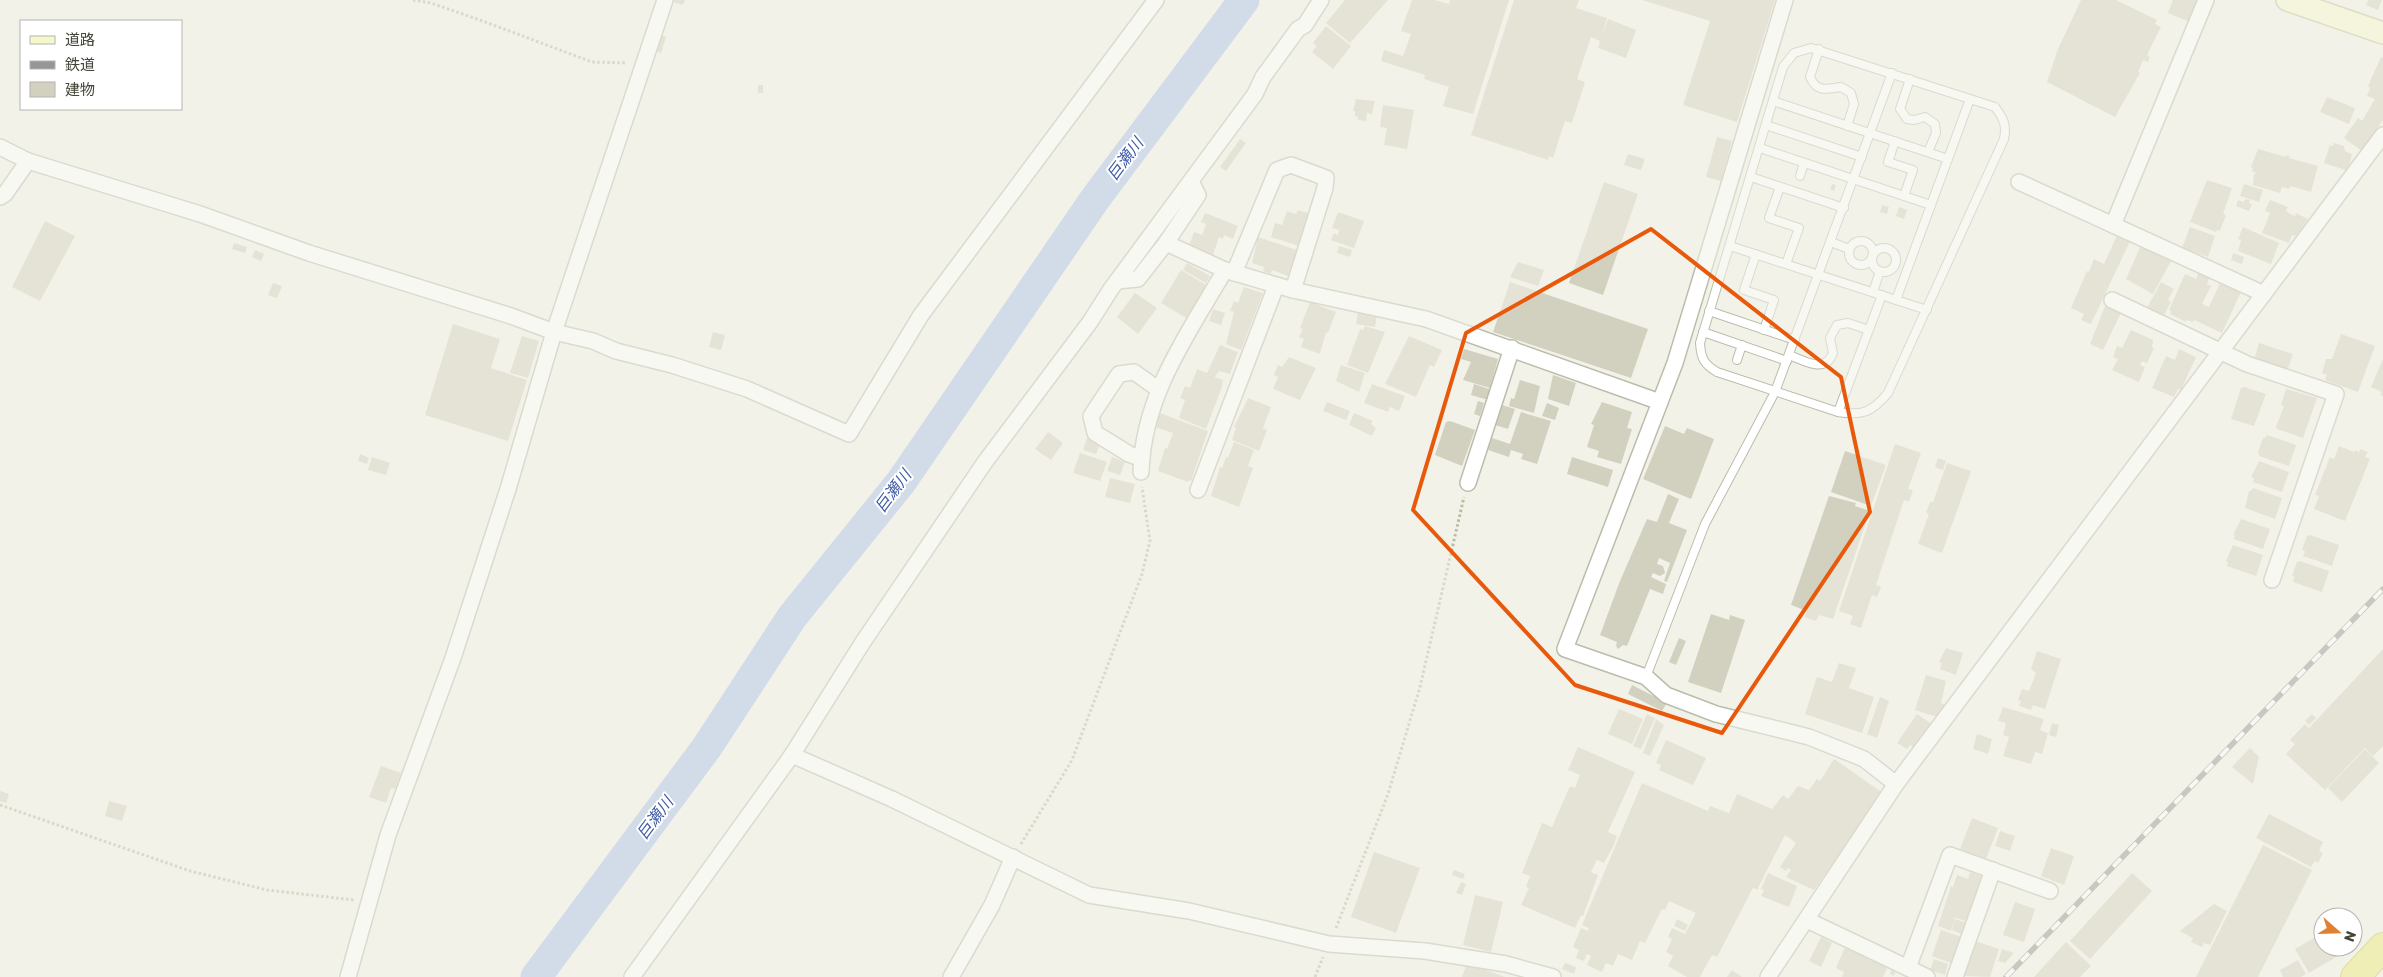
<svg xmlns="http://www.w3.org/2000/svg" width="2383" height="977" viewBox="0 0 2383 977" font-family="Rubik,'Noto Sans JP',sans-serif">
	<rect width="100%" height="100%" fill="#f2f2e9"/>
	<g fill="none" stroke-linecap="round" stroke-linejoin="round">
		<polyline stroke="#acbee7" stroke-width="31" points="536,977 707,747 792,617 901,482 1095,199 1244,0"/>
	</g>
	<g fill="#d2d1bf">
		<polygon points="667,0 685,0 683,5"/>
		<polygon points="1345,0 1388,0 1350,43 1326,23"/>
		<polygon points="1412,0 1435,0 1449,4 1450,0 1509,0 1473,114 1443,106 1449,87 1424,79 1425,75 1381,61 1384,50 1403,56 1411,34 1401,31"/>
		<polygon points="1514,0 1579,0 1576,8 1607,18 1601,38 1608,19 1636,30 1626,58 1598,48 1600,41 1591,37 1577,79 1585,82 1572,123 1565,121 1553,158 1549,156 1548,160 1471,135"/>
		<polygon points="1642,0 1775,0 1737,122 1683,105 1710,21"/>
		<polygon points="2081,0 2116,0 2157,20 2155,24 2161,27 2147,55 2150,57 2148,62 2143,60 2138,72 2140,73 2115,117 2047,82 2058,49"/>
		<polygon points="2173,0 2198,0 2190,22 2168,13"/>
		<polygon points="2368,0 2382,0 2378,10 2366,5"/>
		<polygon points="1326,26 1351,46 1333,69 1312,52 1317,46 1313,43"/>
		<polygon points="660,35 666,37 661,53 655,51"/>
		<polygon points="2381,57 2383,58 2383,120 2362,151 2344,138 2358,118 2362,121 2375,99 2367,96 2370,88 2368,86"/>
		<rect x="758" y="85" width="5" height="8"/>
		<polygon points="2327,97 2355,108 2349,124 2320,112"/>
		<polygon points="1356,99 1375,101 1372,114 1367,113 1366,121 1358,120 1358,117 1355,116 1355,111 1353,111"/>
		<polygon points="1383,105 1414,110 1407,149 1384,145 1387,128 1380,127"/>
		<polygon points="1717,137 1732,141 1721,181 1706,177"/>
		<polygon points="1240,139 1246,143 1226,171 1220,167"/>
		<polygon points="2334,143 2344,146 2345,151 2352,154 2348,171 2324,163 2330,145 2333,146"/>
		<polygon points="2258,149 2286,157 2286,155 2290,156 2289,158 2318,166 2311,192 2290,186 2289,189 2282,187 2280,193 2253,185 2254,174 2257,173 2252,171 2253,168 2251,167"/>
		<polygon points="1628,154 1645,159 1641,170 1624,165"/>
		<polygon points="2207,180 2232,188 2223,214 2226,215 2220,231 2217,230 2216,232 2190,222"/>
		<polygon points="1604,182 1638,194 1603,295 1569,283"/>
		<polygon points="1832,184 1836,185 1834,191 1830,189"/>
		<polygon points="2244,184 2263,190 2259,202 2240,196"/>
		<polygon points="2245,199 2250,200 2249,203 2252,204 2249,211 2236,206 2238,200 2244,202"/>
		<polygon points="2270,200 2288,207 2286,211 2292,215 2295,216 2296,213 2308,219 2296,236 2292,235 2289,243 2262,233 2270,213 2265,211"/>
		<polygon points="1882,205 1889,207 1887,214 1880,212"/>
		<polygon points="1899,207 1907,210 1904,219 1896,216"/>
		<polygon points="1298,210 1311,214 1299,246 1271,237 1275,223 1282,225 1287,211 1296,214"/>
		<polygon points="1338,212 1364,221 1354,248 1331,240 1334,233 1338,235 1339,230 1332,228"/>
		<polygon points="1205,213 1238,226 1233,239 1224,235 1223,239 1219,237 1212,258 1203,254 1204,252 1189,246 1194,232 1202,235 1206,224 1201,222"/>
		<polygon points="45,221 75,236 40,301 12,287"/>
		<polygon points="2190,227 2215,236 2208,257 2182,248"/>
		<polygon points="2243,227 2279,243 2271,264 2238,251 2241,240 2238,239"/>
		<polygon points="2118,233 2131,239 2091,324 2081,320 2084,314 2071,308 2087,271 2089,272 2094,259 2104,264"/>
		<polygon points="1258,237 1297,250 1288,276 1272,270 1271,274 1263,271 1264,267 1252,263"/>
		<polygon points="234,243 247,247 245,253 232,249"/>
		<polygon points="2141,245 2171,261 2153,294 2126,279"/>
		<polygon points="1339,246 1352,250 1350,257 1337,253"/>
		<polygon points="255,250 264,254 261,261 252,257"/>
		<polygon points="2233,253 2244,257 2242,264 2231,260"/>
		<polygon points="1518,262 1544,270 1538,286 1510,277"/>
		<polygon points="1187,263 1210,276 1206,283 1183,270"/>
		<polygon points="1181,270 1208,286 1188,319 1161,303"/>
		<polygon points="2199,272 2210,276 2207,284 2211,286 2202,304 2209,307 2220,283 2241,292 2222,333 2194,320 2193,322 2187,320 2186,322 2170,314 2171,311 2169,310 2185,274 2196,279"/>
		<polygon points="1510,282 1648,329 1631,378 1493,332"/>
		<polygon points="2161,282 2174,289 2168,300 2171,302 2163,317 2147,308"/>
		<polygon points="273,283 282,286 277,298 268,295"/>
		<polygon points="1244,287 1263,293 1241,350 1226,344 1234,312 1230,311 1234,301 1238,303"/>
		<polygon points="1135,293 1157,308 1138,334 1117,317"/>
		<polygon points="1310,302 1336,312 1328,333 1326,332 1320,354 1301,347 1304,339 1299,337 1303,329 1300,328"/>
		<polygon points="2105,306 2121,313 2103,350 2090,344"/>
		<polygon points="1213,309 1225,313 1221,325 1209,321"/>
		<polygon points="1358,312 1377,315 1375,327 1356,324"/>
		<polygon points="453,324 500,339 491,368 527,380 508,441 425,415"/>
		<polygon points="1365,326 1385,332 1368,373 1347,365 1360,329 1363,330"/>
		<polygon points="2131,330 2153,340 2152,347 2154,348 2147,363 2142,361 2140,365 2145,367 2139,382 2112,370 2118,359 2113,357 2117,346 2122,348"/>
		<polygon points="713,332 725,335 721,350 709,347"/>
		<polygon points="2341,334 2375,346 2358,392 2325,380 2327,375 2322,373 2326,359 2332,359"/>
		<polygon points="522,336 539,341 528,378 510,373"/>
		<polygon points="1409,336 1442,350 1434,367 1430,365 1416,397 1385,384"/>
		<polygon points="2259,343 2293,354 2287,371 2254,360"/>
		<polygon points="1220,345 1238,352 1230,374 1219,371 1216,375 1215,377 1223,380 1222,387 1206,429 1179,418 1185,400 1180,398 1185,386 1190,388 1197,369 1207,373"/>
		<polygon points="1464,349 1498,359 1490,388 1463,380 1471,362 1461,359"/>
		<polygon points="2179,349 2196,357 2181,390 2178,389 2174,397 2152,388 2166,356 2175,360"/>
		<polygon points="1289,357 1316,368 1300,400 1273,389 1278,377 1274,375 1278,365 1282,367"/>
		<polygon points="2383,359 2383,396 2380,395 2382,392 2371,387"/>
		<polygon points="1341,365 1365,373 1359,392 1336,381"/>
		<polygon points="1553,375 1576,383 1569,406 1548,399"/>
		<polygon points="1520,380 1540,386 1534,413 1509,406 1511,398 1514,399"/>
		<polygon points="1372,384 1405,396 1399,411 1390,407 1388,412 1364,403"/>
		<polygon points="1474,384 1492,390 1488,400 1471,395"/>
		<polygon points="2244,387 2266,394 2254,426 2231,419 2241,388"/>
		<polygon points="2286,389 2317,398 2303,438 2277,429 2276,427 2284,406 2281,405"/>
		<polygon points="1248,398 1271,407 1263,428 1267,430 1259,451 1232,440 1236,428 1234,427"/>
		<polygon points="1478,401 1484,403 1480,416 1474,414"/>
		<polygon points="1327,402 1350,411 1346,420 1323,411"/>
		<polygon points="1602,402 1632,412 1627,428 1632,429 1621,464 1597,457 1599,451 1587,447 1594,425 1591,424"/>
		<polygon points="1547,403 1559,408 1555,420 1542,416"/>
		<polygon points="1502,405 1515,409 1508,429 1495,425"/>
		<polygon points="1521,412 1551,421 1537,464 1521,459 1523,454 1511,450 1509,457 1488,450 1492,438 1510,444"/>
		<polygon points="1160,413 1208,431 1191,481 1189,480 1188,482 1158,471 1165,448 1167,449 1173,433 1155,427"/>
		<polygon points="1354,413 1373,421 1371,424 1376,428 1372,436 1349,425"/>
		<polygon points="1450,421 1475,430 1462,466 1435,455 1446,422"/>
		<polygon points="1665,426 1684,434 1687,428 1714,439 1691,499 1643,479"/>
		<polygon points="1048,432 1063,443 1051,460 1035,449"/>
		<polygon points="2267,435 2296,445 2289,466 2259,456 2258,452 2263,438 2265,438"/>
		<polygon points="1087,438 1101,442 1096,454 1083,450"/>
		<polygon points="1234,442 1254,450 1248,466 1253,468 1239,507 1211,496 1220,467 1222,468 1226,457 1228,458"/>
		<polygon points="1895,444 1921,453 1908,489 1913,490 1909,502 1904,500 1876,585 1881,587 1877,597 1872,595 1861,628 1850,624 1853,616 1839,611"/>
		<polygon points="2339,446 2354,452 2355,450 2359,452 2360,449 2368,452 2365,457 2370,459 2345,521 2314,509 2319,496 2315,495 2330,457 2334,459"/>
		<polygon points="1845,451 1886,465 1871,506 1831,492"/>
		<polygon points="1080,453 1107,462 1100,481 1073,473"/>
		<polygon points="360,454 369,458 367,464 358,461"/>
		<polygon points="372,457 390,463 386,475 368,470"/>
		<polygon points="1112,457 1125,462 1120,475 1107,471"/>
		<polygon points="1572,457 1613,470 1608,487 1567,474"/>
		<polygon points="1938,458 1946,461 1943,470 1935,467"/>
		<polygon points="2259,461 2289,472 2282,492 2253,482 2254,478 2251,477"/>
		<polygon points="1947,463 1971,471 1942,553 1918,544 1929,514 1926,513 1930,502 1933,502"/>
		<polygon points="1110,478 1135,484 1130,503 1105,497"/>
		<polygon points="2253,488 2282,498 2275,519 2245,508 2249,491 2251,491"/>
		<polygon points="1668,494 1679,499 1669,523 1687,530 1667,582 1664,581 1670,563 1659,558 1657,564 1663,566 1665,573 1660,576 1653,573 1651,577 1666,584 1663,594 1650,589 1627,646 1623,645 1618,649 1616,646 1617,642 1600,635 1620,581 1647,519 1657,522"/>
		<polygon points="1829,496 1856,503 1855,506 1870,511 1833,619 1819,615 1816,621 1804,617 1807,611 1791,605"/>
		<polygon points="2241,519 2270,529 2263,549 2234,539 2235,536 2233,535"/>
		<polygon points="2310,535 2339,545 2332,566 2303,556 2305,551 2302,550 2307,536"/>
		<polygon points="2233,545 2263,555 2256,576 2227,566 2228,562 2226,561"/>
		<polygon points="2300,561 2329,571 2322,592 2293,582 2294,576 2292,576 2297,562"/>
		<polygon points="1711,614 1729,620 1730,615 1745,620 1721,693 1688,682"/>
		<polygon points="1679,638 1686,641 1676,665 1669,662"/>
		<polygon points="1946,648 1963,653 1956,675 1940,669 1942,663 1939,662"/>
		<polygon points="2383,649 2383,746 2373,756 2365,748 2325,790 2286,754 2295,744 2290,740 2305,724 2309,728"/>
		<polygon points="2037,651 2061,659 2045,709 2033,705 2031,710 2019,706 2021,701 2018,700 2022,689 2029,691 2036,673 2031,669"/>
		<polygon points="1839,663 1856,668 1849,688 1874,697 1862,733 1805,714 1817,677 1832,682"/>
		<polygon points="1926,675 1946,681 1941,703 1948,706 1940,718 1915,710"/>
		<polygon points="1632,685 1667,703 1662,711 1628,694"/>
		<polygon points="1880,697 1889,701 1877,738 1867,734"/>
		<polygon points="2003,707 2044,719 2040,730 2048,733 2042,754 2035,752 2031,764 2003,756 2009,737 2003,735 2006,723 1998,721"/>
		<polygon points="1619,709 1643,719 1632,744 1608,734"/>
		<polygon points="1647,714 1655,718 1641,749 1633,746"/>
		<polygon points="1917,714 1933,725 1915,749 1910,745 1907,749 1897,743"/>
		<polygon points="2312,714 2316,718 2309,725 2305,721"/>
		<polygon points="1656,719 1664,725 1650,756 1643,753"/>
		<polygon points="2052,723 2059,725 2056,737 2049,735"/>
		<polygon points="1977,734 1992,739 1988,754 1973,749"/>
		<polygon points="1666,740 1706,758 1693,785 1659,770 1661,765 1656,763"/>
		<polygon points="1578,747 1635,772 1608,832 1617,836 1613,847 1604,863 1597,860 1591,872 1598,875 1594,886 1583,916 1581,915 1575,928 1521,905 1529,888 1526,887 1530,876 1522,873 1542,823 1552,827 1570,786 1575,788 1580,775 1568,770"/>
		<polygon points="2250,748 2259,757 2253,784 2232,767"/>
		<polygon points="2365,749 2379,763 2342,802 2328,788"/>
		<polygon points="1834,759 1883,793 1814,890 1786,877 1791,870 1788,868 1786,871 1780,867 1796,843 1785,835 1757,890 1753,888 1717,957 1712,955 1700,977 1687,977 1668,966 1673,956 1666,952 1672,939 1668,937 1672,928 1685,934 1696,913 1669,901 1665,910 1662,909 1645,943 1640,941 1632,960 1618,954 1613,966 1606,963 1602,972 1587,965 1591,956 1587,954 1584,961 1576,958 1579,950 1573,947 1581,928 1588,931 1589,928 1582,925 1642,783 1708,811 1710,806 1729,813 1737,794 1772,809 1783,795 1788,799 1798,786 1809,790 1817,779 1820,781"/>
		<polygon points="381,766 401,773 395,789 391,788 386,803 369,797"/>
		<polygon points="0,791 9,794 6,803 0,801"/>
		<polygon points="109,801 127,806 122,821 105,816"/>
		<polygon points="2269,814 2323,842 2319,851 2323,853 2318,863 2315,861 2311,867 2256,838"/>
		<polygon points="1972,818 1998,828 1986,859 1960,849"/>
		<polygon points="2000,831 2015,836 2010,851 1995,846"/>
		<polygon points="2263,845 2312,870 2258,977 2196,977"/>
		<polygon points="2051,848 2074,856 2064,885 2041,876"/>
		<polygon points="1374,852 1420,868 1396,933 1351,917"/>
		<polygon points="1454,870 1465,874 1463,879 1452,875"/>
		<polygon points="1970,872 1983,877 1968,922 1950,916 1955,918 1951,931 1938,926 1951,886 1953,887 1957,875 1968,879"/>
		<polygon points="1768,873 1797,886 1789,907 1761,896 1764,890 1761,889"/>
		<polygon points="2132,873 2152,891 2090,959 2070,941"/>
		<polygon points="1461,882 1466,884 1462,895 1456,893"/>
		<polygon points="1475,895 1503,902 1491,952 1463,945"/>
		<polygon points="2015,902 2035,909 2024,942 2003,935"/>
		<polygon points="2214,904 2227,911 2210,945 2204,943 2202,947 2191,942 2193,938 2180,931"/>
		<polygon points="1677,919 1688,925 1685,931 1674,926"/>
		<polygon points="1955,919 1967,923 1963,935 1952,930"/>
		<polygon points="2323,925 2323,947 2353,947 2353,926 2362,942 2309,973 2295,949 2319,935 2316,929"/>
		<polygon points="1941,930 1962,937 1953,964 1932,956"/>
		<polygon points="1821,937 1832,943 1821,967 1809,961"/>
		<polygon points="1975,941 1999,949 1990,977 1964,976"/>
		<polygon points="2066,942 2091,966 2080,977 2034,977"/>
		<polygon points="1845,947 1888,966 1883,977 1842,977 1844,972 1836,968"/>
		<polygon points="2002,949 2014,953 2005,963 1998,961"/>
		<polygon points="1934,959 1948,964 1945,975 1930,970"/>
		<polygon points="2298,960 2306,974 2301,977 2283,977 2280,970"/>
		<polygon points="1467,963 1505,977 1462,977"/>
		<polygon points="1565,963 1576,967 1574,974 1562,969"/>
		<polygon points="1892,968 1896,970 1894,976 1890,974"/>
		<polygon points="1732,970 1742,977 1727,977"/>
	</g>
	<g fill="none" stroke-linecap="round" stroke-linejoin="round">
		<defs>
			<g id="lane">
				<path d="M1811 48 1995 107C2003 118 2007 124 2004 139L1888 393C1872 412 1863 416 1838 412L1717 372C1704 364 1701 359 1700 343L1783 67 1794 53Z"/>
				<path d="M1819 49 1810 77C1817 93 1827 89 1841 87L1851 93 1854 104 1847 126"/>
				<polyline points="1910,79 1900,109 1907,119 1914,120 1925,117 1935,124 1936,133 1928,152"/>
				<polyline points="1773,101 1948,159"/>
				<polyline points="1766,125 1862,157"/>
				<polyline points="1895,141 1888,162 1913,170 1904,196"/>
				<polyline points="1760,148 1931,205"/>
				<polyline points="1800,176 1804,163"/>
				<polyline points="1751,177 1844,208"/>
				<polyline points="1780,187 1769,218 1799,228 1786,264"/>
				<circle cx="1861" cy="253" r="12"/>
				<polyline points="1831,242 1849,249"/>
				<polyline points="1730,246 1927,310"/>
				<circle cx="1884" cy="260" r="12"/>
				<polyline points="1756,254 1744,290 1774,300 1764,330"/>
				<polyline points="1873,292 1880,271"/>
				<polyline points="1896,300 1970,99"/>
				<polyline points="1709,311 1795,340"/>
				<polyline points="1703,332 1787,361"/>
				<path d="M1789 355C1805 361 1825 374 1833 353L1830 338 1837 325 1848 323 1869 330"/>
				<polyline points="1737,360 1742,345"/>
				<polyline points="1838,412 1882,295"/>
				<polyline points="1646,677 1705,524 1775,392 1892,73"/>
			</g>
			<g id="street">
				<polyline points="1785,0 1675,363 1565,649 1646,677 1666,695 1716,714 1809,737 1864,759 1896,784"/>
				<polyline points="0,147 28,161 200,214 309,253 511,316 554,332 593,341 616,351 672,365 747,389 849,434 921,315 1156,0"/>
				<polyline points="2019,182 2264,294"/>
				<polyline points="0,197 5,194 28,161"/>
				<polyline points="2113,225 2206,0"/>
				<polyline points="1166,243 1198,195 1191,181"/>
				<polyline points="1234,273 1277,170 1291,165 1326,178 1325,188 1293,290"/>
				<polyline points="1117,281 1138,279 1166,243 1225,270 1293,290 1426,319 1660,402"/>
				<polyline points="2112,300 2247,364 2336,394 2272,580"/>
				<polyline points="1142,459 1129,454 1095,433 1091,416 1119,374 1134,372 1158,389"/>
				<path d="M1141 472C1143 395 1188 334 1225 270"/>
				<polyline points="1468,483 1512,348"/>
				<polyline points="1198,490 1276,286"/>
				<polyline points="792,755 892,799 1089,895 1189,911 1329,944 1425,951 1506,964 1553,977"/>
				<polyline points="1807,920 1927,977"/>
				<polyline points="1908,968 1950,855 2050,891"/>
				<polyline points="348,977 388,835 453,658 508,489 554,332 665,0"/>
				<polyline points="632,977 792,755 863,642 985,462 1090,322 1111,289 1255,94 1263,77 1298,29 1305,25 1321,0"/>
				<polyline points="951,977 992,905 1013,857"/>
				<polyline points="1768,977 1896,784 2383,135"/>
				<polyline points="1955,977 1993,870"/>
			</g>
			<polyline id="secondary" points="2287,0 2383,33"/>
			<polyline id="highway" points="2355,977 2383,947"/>
		</defs>
		<use href="#lane" stroke="#bcbcac" stroke-width="10"/>
		<use href="#street" stroke="#bcbcac" stroke-width="18"/>
		<use href="#secondary" stroke="#c2c397" stroke-width="24"/>
		<use href="#highway" stroke="#cac14b" stroke-width="30"/>
		<g stroke="#bcbb9f" stroke-width="3" stroke-dasharray="2.5 2.5" stroke-linecap="butt">
			<polyline points="413,0 431,3 480,20 592,62 627,63"/>
			<polyline points="0,805 190,871 267,890 354,900"/>
			<polyline points="1021,844 1072,760 1142,574 1150,541 1142,487"/>
			<polyline points="1336,928 1388,794 1420,687 1464,497"/>
			<polyline points="1315,977 1323,957"/>
		</g>
		<use href="#lane" stroke="#fff" stroke-width="8"/>
		<use href="#street" stroke="#fff" stroke-width="15"/>
		<use href="#secondary" stroke="#f5f8cd" stroke-width="21"/>
		<use href="#highway" stroke="#ece879" stroke-width="28"/>
		<defs>
			<polyline id="rail" points="2006,977 2383,589"/>
		</defs>
		<use href="#rail" stroke="#969696" stroke-width="5.5"/>
		<use href="#rail" stroke="#fff" stroke-width="4" stroke-dasharray="11" stroke-linecap="butt"/>
	</g>
	<path d="M0 0H2383V977H0ZM1651 229 1841 377 1870 512 1722 733 1575 685 1413 510 1466 333Z" fill="#f2f2e9" fill-opacity=".55" fill-rule="evenodd"/>
	<path fill="none" stroke="#e8590c" stroke-width="4" stroke-linejoin="round" d="M1651 229 1841 377 1870 512 1722 733 1575 685 1413 510 1466 333Z"/>
	<g text-anchor="middle" dominant-baseline="central" stroke-width="4" stroke-linejoin="round" paint-order="stroke">
		<g font-size="16" font-style="italic" fill="#3e5aa4" stroke="#fff">
			<text transform="translate(1125 159) rotate(-53)">巨瀬川</text>
			<text transform="translate(893 491) rotate(-53)">巨瀬川</text>
			<text transform="translate(655 818) rotate(-53)">巨瀬川</text>
		</g>
	</g>
	<rect x="20" y="20" width="162" height="90" fill="#ffffff" stroke="#b5b4af"/>
	<rect x="30" y="36" width="25" height="8" fill="#f5f8cd" stroke="#b5b4af"/>
	<text x="65" y="45" font-size="15" fill="#454438">道路</text>
	<rect x="30" y="61" width="25" height="8" fill="#969696" stroke="#b5b4af"/>
	<text x="65" y="70" font-size="15" fill="#454438">鉄道</text>
	<rect x="30" y="82" width="25" height="15" fill="#d2d1bf" stroke="#b5b4af"/>
	<text x="65" y="95" font-size="15" fill="#454438">建物</text>
	<g transform="translate(2338 932) rotate(110)"><circle r="24" fill="#ffffff" stroke="#b5b4af"/>
	<path d="M0-4L9 19L0 12L-9 19Z" fill="#df8032"/>
	<text y="-8" font-size="14" font-weight="bold" text-anchor="middle" fill="#454438">N</text>
	</g>
</svg>
